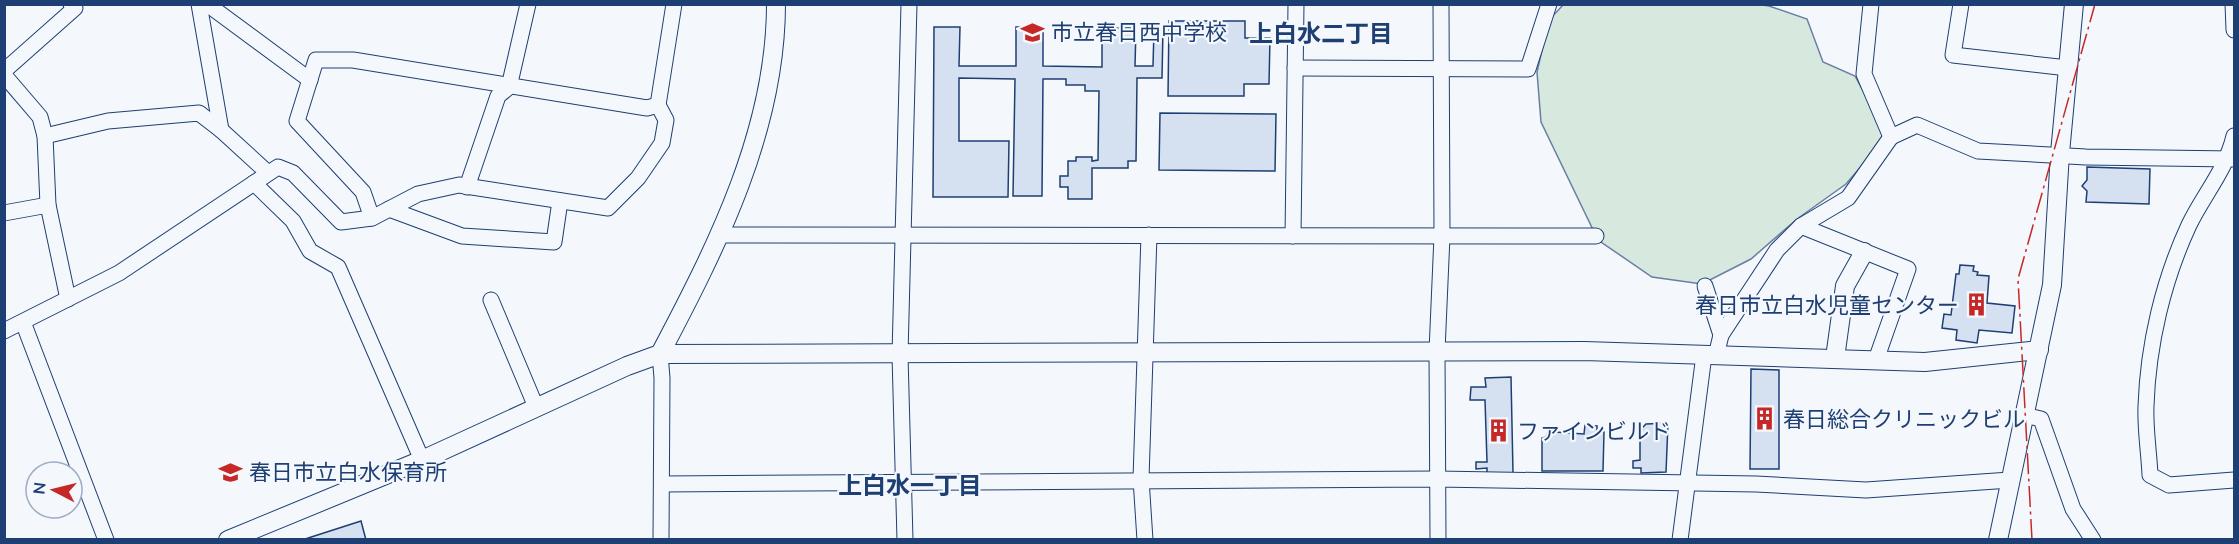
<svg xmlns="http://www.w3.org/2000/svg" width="2239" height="544" viewBox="0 0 2239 544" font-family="Mulish,'Noto Sans JP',sans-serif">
	<rect width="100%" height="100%" fill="#f4f7fb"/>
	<polygon fill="#d7e8df" stroke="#687fa3" stroke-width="1.5" points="1563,5 1756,4 1769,6 1807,19 1823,62 1855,76 1883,128 1883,141 1846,184 1797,219 1751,259 1702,284 1652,277 1598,240 1541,122 1537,72 1549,20"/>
	<g fill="#d5e0f0" stroke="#1d3f73" stroke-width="1.5">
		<polygon points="1169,21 1245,21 1245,38 1270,38 1269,84 1244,84 1244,96 1168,96"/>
		<polygon points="934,27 960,27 959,66 1016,66 1016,27 1043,27 1043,66 1102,67 1102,28 1136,28 1135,66 1153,66 1154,29 1163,29 1162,78 1137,78 1136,161 1128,161 1128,168 1092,168 1092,199 1068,199 1068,187 1060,187 1060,176 1068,176 1068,161 1076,161 1076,157 1092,157 1092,161 1098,160 1099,91 1085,91 1085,85 1066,85 1066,79 1043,79 1042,196 1013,196 1015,79 959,78 959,141 1009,141 1008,197 933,197"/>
		<polygon points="1160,113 1276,114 1275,171 1159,170"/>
		<polygon points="2087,167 2150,169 2149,204 2086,202 2087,191 2082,186 2087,180"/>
		<polygon points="1960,265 1974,266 1973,271 1978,272 1977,275 1989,276 1987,303 2015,306 2012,333 1979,330 1977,343 1956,340 1957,330 1942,328 1944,314 1951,315 1956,274 1959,274"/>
		<polygon points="1751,369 1779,370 1779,469 1750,469"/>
		<polygon points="1511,377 1513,473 1487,474 1487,468 1476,469 1476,462 1487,462 1485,400 1470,400 1471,387 1486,387 1485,378"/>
		<polygon points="1668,423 1666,472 1641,473 1641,468 1633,468 1633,461 1640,460 1640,439 1642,428 1646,424"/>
		<polygon points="1585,425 1597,426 1597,431 1604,432 1603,471 1542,471 1542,438 1546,437 1550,427 1556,427 1555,432 1584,434"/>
		<polygon points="361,521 366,540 302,540"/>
	</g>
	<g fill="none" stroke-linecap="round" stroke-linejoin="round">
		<defs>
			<g id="minor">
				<polyline points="199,4 221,130 268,173"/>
				<polyline points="207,4 310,80"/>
				<polyline points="1961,4 1953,55 2068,68"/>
				<polyline points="2233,4 2234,30"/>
				<polyline points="1295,68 1528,69 1549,4"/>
				<polyline points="4,71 75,8 71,4"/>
				<polyline points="4,75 40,117 45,136 48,205 68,299"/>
				<polyline points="45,136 108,121 199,113 221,130"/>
				<path d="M2234 136C2226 170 2204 194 2189 225 2163 281 2148 345 2146 406 2145 429 2149 452 2150 475L2169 485 2234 480"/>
				<polyline points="1891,137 1917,125 1978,151 2086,157 2234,159"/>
				<polyline points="467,187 498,96 509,87 528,4"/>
				<polyline points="389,209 462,236 554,242 560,201"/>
				<polyline points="4,213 48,205"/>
				<polyline points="372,218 363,192 297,121 316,60 353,60 647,108 658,105"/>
				<polyline points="1801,226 1908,269 1876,360"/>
				<polyline points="720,235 1596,236"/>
				<polyline points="1293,236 1296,4"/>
				<polyline points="1705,286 1721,335"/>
				<polyline points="491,300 536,407"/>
				<polyline points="23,322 106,540"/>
				<polyline points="4,331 119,273 254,183"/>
				<polyline points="660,354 662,378 661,540"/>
				<polyline points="1716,356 1721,335 1777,250 1801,226 1848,198 1891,137 1864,74 1871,4"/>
				<polyline points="2024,415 2041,419 2073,509 2093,540"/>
				<polyline points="422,460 338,267 310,251 293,221 254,183 278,167 293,173 341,222 372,218 418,194 459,185 608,208 638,178 662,143 666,120 658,105 674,4"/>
				<polyline points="662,484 1437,479 1756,484 1866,490 2010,480"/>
				<polyline points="905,540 900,355 909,4"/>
				<polyline points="1145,540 1141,479 1149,235"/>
				<polyline points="1438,540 1437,351 1442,236 1441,4"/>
				<polyline points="1680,540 1704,355"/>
			</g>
			<g id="tertiary">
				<polyline points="660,354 1584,351 1925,362 2039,350"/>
				<polyline points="1835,358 1845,286 1864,252"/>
				<path d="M228 540 422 460 627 366 660 354C717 246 776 130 776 4"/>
				<polyline points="1998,540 2052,285 2060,153 2074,4"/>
			</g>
		</defs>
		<use href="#minor" stroke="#1d3f73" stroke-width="17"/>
		<use href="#tertiary" stroke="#1d3f73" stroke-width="20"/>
		<use href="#minor" stroke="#f4f7fb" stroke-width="15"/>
		<use href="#tertiary" stroke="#f4f7fb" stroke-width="18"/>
		<polyline stroke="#c62828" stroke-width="1.5" stroke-dasharray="21 4.5 3 4.5" stroke-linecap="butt" points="2032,540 2018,279 2095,4"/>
	</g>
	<defs>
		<symbol id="school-bare" viewBox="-9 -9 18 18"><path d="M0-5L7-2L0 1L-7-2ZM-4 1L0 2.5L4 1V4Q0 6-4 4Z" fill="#c62828" stroke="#f4f7fb" stroke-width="2.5" paint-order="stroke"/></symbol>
		<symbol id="building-bare" viewBox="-9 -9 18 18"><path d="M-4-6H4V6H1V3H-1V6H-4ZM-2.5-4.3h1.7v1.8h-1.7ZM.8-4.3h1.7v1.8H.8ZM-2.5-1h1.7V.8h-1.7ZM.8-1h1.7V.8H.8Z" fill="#c62828" stroke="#f4f7fb" stroke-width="2.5" paint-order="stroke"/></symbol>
	</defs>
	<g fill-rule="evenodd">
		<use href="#school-bare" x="1016" y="16" width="33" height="33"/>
		<use href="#building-bare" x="1960" y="288" width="33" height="33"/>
		<use href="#building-bare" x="1748" y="402" width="33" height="33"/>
		<use href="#building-bare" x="1482" y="414" width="33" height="33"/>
		<use href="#school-bare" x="214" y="456" width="33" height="33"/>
	</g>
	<g text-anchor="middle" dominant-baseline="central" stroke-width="4.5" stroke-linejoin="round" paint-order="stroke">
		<g font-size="22" fill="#1d3f73" stroke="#f4f7fb" text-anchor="start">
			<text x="1051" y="32">市立春日西中学校</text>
			<text x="1959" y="305" text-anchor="end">春日市立白水児童センター</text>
			<text x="1783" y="419">春日総合クリニックビル</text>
			<text x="1517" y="431">ファインビルド</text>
			<text x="249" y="472">春日市立白水保育所</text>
		</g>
		<g font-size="24" font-weight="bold" fill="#1d3f73" stroke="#f4f7fb">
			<text x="1321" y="33">上白水二丁目</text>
			<text x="910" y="485">上白水一丁目</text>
		</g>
	</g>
	<rect width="2239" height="544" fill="none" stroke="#1d3f73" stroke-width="12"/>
	<g transform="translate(54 490) rotate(277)"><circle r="28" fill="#f4f7fb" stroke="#9eadc5" stroke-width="1.5"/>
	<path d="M0-4.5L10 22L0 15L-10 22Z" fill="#c62828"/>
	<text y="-9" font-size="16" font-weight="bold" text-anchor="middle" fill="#1d3f73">N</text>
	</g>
</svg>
